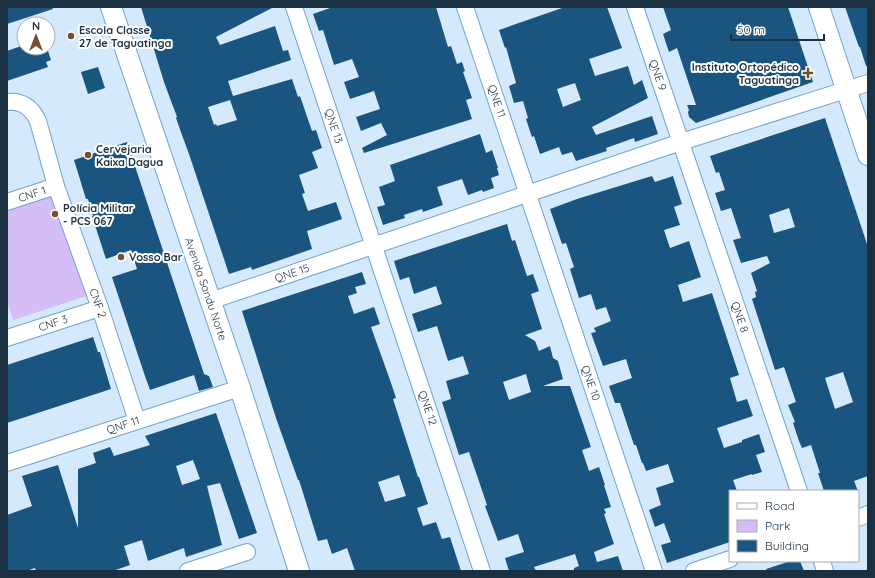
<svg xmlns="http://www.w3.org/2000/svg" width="875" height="578" viewBox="0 0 875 578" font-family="Quicksand,sans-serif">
	<rect width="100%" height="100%" fill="#d4e9fb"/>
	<polygon fill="#d5bdf5" points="59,194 93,294 13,320 7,301 7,208"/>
	<g fill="#19557f" fill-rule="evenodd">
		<polygon points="7,7 52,7 53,9 7,24"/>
		<path d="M141 7H274L216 37 220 45 275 26 283 51 288 50 291 60 228 81 233 96 292 79 298 97 300 96 312 131 316 130 322 148 312 152 318 168 299 175 305 193 302 194 308 211 336 202 342 219 307 231 312 249 252 270 251 267 229 274 189 154 182 135 176 118 177 117 164 82ZM230 100 237 120 217 126 216 124 214 125 208 107Z"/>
		<polygon points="333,7 436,7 448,47 451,46 457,64 462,62 465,71 463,72 472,98 466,100 472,119 364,153 362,148 387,135 381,123 361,131 356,117 380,109 374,91 350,99 344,82 359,77 352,59 334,65 323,30 319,31 313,14"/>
		<path d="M565 7H607L622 48 589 59 595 76 628 66 634 85 642 80 648 98 592 127 596 135 652 116 658 134 635 142 634 138 606 148 607 151 576 161 572 152 562 155 559 147 540 154 534 136 532 137 526 119 528 118 523 101 514 103 509 86 516 83 506 47 505 48 499 30ZM575 83 581 100 563 107 557 89Z"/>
		<polygon points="663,7 788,7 813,82 696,123 689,117 688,112 689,110 687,105 696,105 677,48 669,52 663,34 671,30"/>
		<polygon points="845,7 868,7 868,66 866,66 860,47 859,47"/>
		<polygon points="24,45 24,48 47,48 51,60 46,62 48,67 7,81 7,51"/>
		<polygon points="98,67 105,88 88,94 81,72"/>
		<path d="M825 118 868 247V476L854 481 858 491H824L818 473H820L811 445 802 448 799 441 793 423 795 422 788 405 796 402 784 367 775 370 752 299 756 297 755 292 757 291 751 273 770 263 767 256 741 263 733 240 741 238 731 208 721 211 715 193 725 190 719 172 716 173 710 156ZM789 208 795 227 774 233 769 215ZM843 372 853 402 835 409 825 378Z"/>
		<polygon points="480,134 486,153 492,150 498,168 497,168 499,175 491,178 494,188 483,192 482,190 468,195 462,179 437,187 443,205 423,212 422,209 404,215 405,218 383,225 377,207 385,205 379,187 395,181 390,165"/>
		<polygon points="127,142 204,374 209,376 213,387 199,391 194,375 150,390 145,376 112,277 137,269 131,250 106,259 92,216 93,216 88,199 86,199 74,160"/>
		<polygon points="652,176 655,182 673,176 682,204 674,207 680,225 664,230 670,248 689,241 701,277 678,285 683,302 712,293 739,375 730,378 737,402 747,399 753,416 717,428 724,448 742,442 742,440 759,434 765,452 756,455 762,472 752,475 752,474 733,480 737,491 730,491 730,542 667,563 661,545 671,542 664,523 655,527 649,510 661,505 656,488 674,482 668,464 646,471 643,463 642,463 636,445 634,445 620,403 615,403 609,386 632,378 629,369 626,359 603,366 591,333 596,332 594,328 611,321 606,307 596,310 591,294 579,298 570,269 574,267 566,243 562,244 550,209 577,199"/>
		<path d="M507 224 512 241 515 240 527 276 533 274 539 291 531 294 542 329 525 335 535 341 539 351 550 346 553 358 558 361 563 379 543 386H570L591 447 582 450 589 471 599 467 605 485H604L611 507 604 509 606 513 604 514 614 544 594 552 597 562 618 556 623 571H574V568L579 566 575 554 534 567 536 571H509L505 558 524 552 518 534 498 541 485 506 487 505 469 452 459 455 442 402 451 399 446 381 469 374 463 356 448 361 437 326 418 332 412 314 442 304 436 286 414 294 409 277 400 280 394 261ZM526 374 531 392 509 400 503 382Z"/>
		<path d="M362 272 366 284 355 287 357 293 348 296 354 314 374 307 380 324 371 327 390 380 396 398 393 399 418 477H419L428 504 417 508 423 526 436 522 442 539 450 537 461 571H355L347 548 332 554 327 539 318 541 299 480H298L276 418 242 311ZM399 475 406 496 385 502 378 482Z"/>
		<polygon points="93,337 98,352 100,352 111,389 7,423 7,365"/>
		<path d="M216 413 257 533 239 539 220 483 207 486 222 545 186 557 184 548 148 561 142 540 124 546 130 565 113 571H36L35 568 26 571H7V515L32 506 22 476 58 465 78 528V469L96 463 93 453 110 447 114 456 150 445 145 436ZM193 460 200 479 182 485 176 466Z"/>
		<polygon points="791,561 800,561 804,571 767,571 766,569"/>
	</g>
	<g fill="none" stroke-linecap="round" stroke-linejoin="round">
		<defs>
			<g id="minor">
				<polyline points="294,7 482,571"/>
				<polyline points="465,7 654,571"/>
				<polyline points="635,7 799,491"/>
				<path d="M7 102C22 100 32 108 38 121L56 186 100 308 137 421"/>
				<polyline points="7,202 56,186"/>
				<polyline points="210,301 681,142 868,83"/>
				<polyline points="7,338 100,308"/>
				<polyline points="7,463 240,388"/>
				<polyline points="858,518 868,514"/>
				<polyline points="822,561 825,571"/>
				<polyline points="188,571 247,552"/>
				<polyline points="694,571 730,559"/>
			</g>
			<g id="major">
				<polyline points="111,7 240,388 299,571"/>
				<polyline points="819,7 868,155"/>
			</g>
		</defs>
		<use href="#minor" stroke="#70a3cd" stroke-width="18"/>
		<use href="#major" stroke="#70a3cd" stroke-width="22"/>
		<use href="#minor" stroke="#fff" stroke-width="16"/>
		<use href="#major" stroke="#fff" stroke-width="20"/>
	</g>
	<g fill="#75502c" stroke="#fff" stroke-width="1.5">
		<circle cx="71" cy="36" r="4"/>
		<path d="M806 67h4v4h4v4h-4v4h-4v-4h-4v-4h4z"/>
		<circle cx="88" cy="155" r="4"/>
		<circle cx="55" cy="214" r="4"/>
		<circle cx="121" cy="257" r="4"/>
	</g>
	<g text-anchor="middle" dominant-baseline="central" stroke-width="4" stroke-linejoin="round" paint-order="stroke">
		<g font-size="11" font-weight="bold" fill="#1b3041" stroke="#fff" text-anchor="start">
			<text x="79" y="30">Escola Classe<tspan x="79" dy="13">27 de Taguatinga</tspan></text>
			<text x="799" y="67" text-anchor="end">Instituto Ortopédico<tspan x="799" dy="13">Taguatinga</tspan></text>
			<text x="96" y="149">Cervejaria<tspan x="96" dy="13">Kaixa Dagua</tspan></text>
			<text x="63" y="208">Polícia Militar<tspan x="63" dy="13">- PCS 067</tspan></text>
			<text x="129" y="257">Vosso Bar</text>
		</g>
		<g font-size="11" fill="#1b3041" stroke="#fff">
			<text transform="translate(658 75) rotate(71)">QNE 9</text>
			<text transform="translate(497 101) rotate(71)">QNE 11</text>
			<text transform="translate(334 126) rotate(72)">QNE 13</text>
			<text transform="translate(32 194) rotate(-18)">CNF 1</text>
			<text transform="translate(292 273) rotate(-19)">QNE 15</text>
			<text transform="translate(206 289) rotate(71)">Avenida Sandu Norte</text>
			<text transform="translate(98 303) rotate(71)">CNF 2</text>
			<text transform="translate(740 317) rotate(71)">QNE 8</text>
			<text transform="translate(53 323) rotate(-18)">CNF 3</text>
			<text transform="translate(591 383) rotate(71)">QNE 10</text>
			<text transform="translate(428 408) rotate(71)">QNE 12</text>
			<text transform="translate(123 425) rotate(-18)">QNF 11</text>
		</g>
	</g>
	<rect width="875" height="578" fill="none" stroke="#1b3041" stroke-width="16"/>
	<rect x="729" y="490" width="130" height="72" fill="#ffffff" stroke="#a4acb3"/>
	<rect x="737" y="503" width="20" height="6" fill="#ffffff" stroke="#a4acb3"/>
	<text x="765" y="510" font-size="12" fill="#1b3041">Road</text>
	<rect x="737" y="520" width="20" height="12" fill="#d5bdf5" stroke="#a4acb3"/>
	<text x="765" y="530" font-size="12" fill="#1b3041">Park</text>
	<rect x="737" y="540" width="20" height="12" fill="#19557f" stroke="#a4acb3"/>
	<text x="765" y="550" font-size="12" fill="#1b3041">Building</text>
	<g transform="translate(36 36)"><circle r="19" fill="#ffffff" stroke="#a4acb3"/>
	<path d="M0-3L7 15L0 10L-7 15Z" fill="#75502c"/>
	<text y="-6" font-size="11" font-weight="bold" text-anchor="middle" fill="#1b3041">N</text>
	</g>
	<path d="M731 34v6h93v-6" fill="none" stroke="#1b3041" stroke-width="2"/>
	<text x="737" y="34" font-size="12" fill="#1b3041" stroke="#ffffff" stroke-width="3" paint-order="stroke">50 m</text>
</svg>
